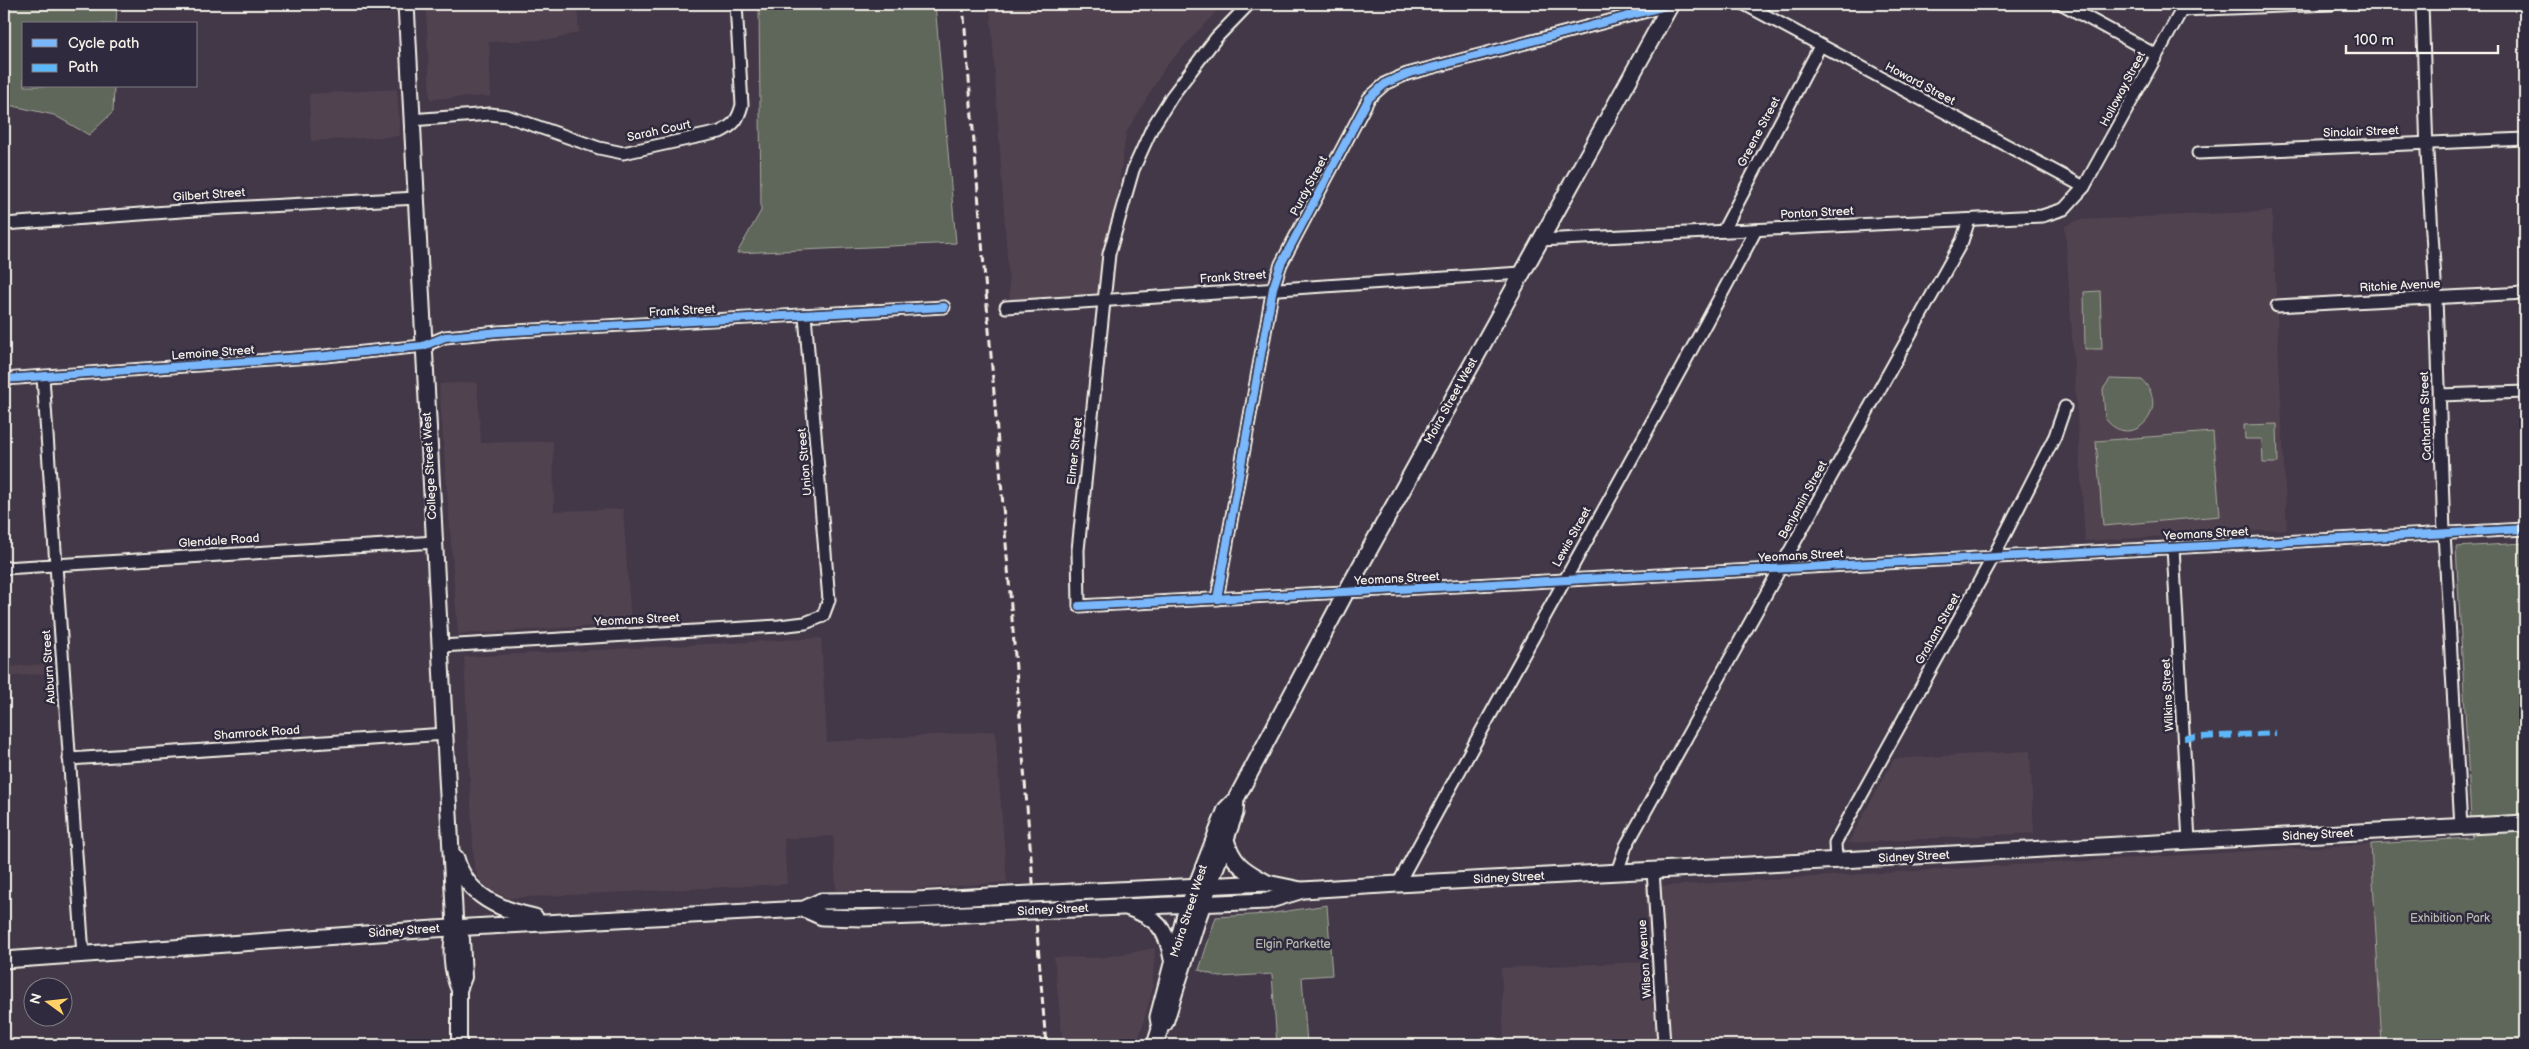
<svg xmlns="http://www.w3.org/2000/svg" width="2529" height="1049" viewBox="0 0 2529 1049" font-family="'Balsamiq Sans',sans-serif">
	<rect width="100%" height="100%" fill="#433848"/>
	<filter id="ink" filterUnits="userSpaceOnUse"><feTurbulence type="fractalNoise" baseFrequency=".02" numOctaves="2"/><feDisplacementMap in="SourceGraphic" scale="10" xChannelSelector="R" yChannelSelector="G"/><feConvolveMatrix kernelMatrix="1 2 1 2 8 2 1 2 1" color-interpolation-filters="sRGB"/></filter>
	<g filter="url(#ink)">
		<g fill="#51424f">
			<polygon points="426,4 577,4 579,32 555,39 489,42 491,96 430,99"/>
			<polygon points="990,4 1223,4 1166,66 1126,133 1104,292 1010,300"/>
			<polygon points="397,89 400,136 311,141 309,94"/>
			<polygon points="2272,211 2287,529 2085,541 2065,226 2079,220"/>
			<polygon points="477,382 481,443 553,441 554,511 623,509 631,624 458,634 439,384"/>
			<polygon points="821,638 827,742 995,731 1007,882 877,892 836,890 833,836 784,839 787,884 508,898 486,887 478,877 474,865 464,657"/>
			<polygon points="48,664 49,673 4,677 4,667"/>
			<polygon points="2030,751 2034,833 1848,843 1894,759"/>
			<polygon points="2371,844 2382,1045 1504,1045 1501,968 1649,962 1645,887"/>
			<polygon points="1155,948 1152,992 1137,1045 1063,1045 1054,957 1100,958"/>
		</g>
		<g fill="#5e665a" stroke="#a9aca1">
			<polygon points="4,4 117,4 116,24 24,24 24,86 114,86 113,112 89,135 54,115 4,104"/>
			<polygon points="759,4 935,4 956,243 737,253 761,211"/>
			<polygon points="2100,291 2102,349 2085,349 2084,292"/>
			<path d="M2110 379 2142 380C2173 409 2130 453 2105 418L2103 389Z"/>
			<polygon points="2277,424 2278,463 2263,463 2262,439 2245,439 2244,425"/>
			<polygon points="2213,432 2220,516 2103,526 2096,441"/>
			<polygon points="2525,543 2525,1045 2382,1045 2371,844 2472,838 2456,547"/>
			<polygon points="1327,905 1332,975 1302,977 1307,1044 1277,1045 1272,974 1220,977 1199,970 1216,917 1268,914"/>
		</g>
		<g fill="none" stroke-linecap="round" stroke-linejoin="round">
			<defs>
				<g id="minor">
					<polyline points="1249,4 1216,38 1172,96 1152,128 1133,170 1109,254 1078,550 1079,606 2525,529"/>
					<polyline points="1744,4 2084,187"/>
					<polyline points="2062,4 2156,55"/>
					<polyline points="2422,4 2427,152 2436,297 2444,533 2461,827"/>
					<polyline points="2181,10 2332,4"/>
					<path d="M411 120 490 114 507 116 599 148 623 153 720 132C734 125 738 120 742 105L736 4"/>
					<polyline points="2198,153 2525,139"/>
					<polyline points="4,224 209,209 417,198"/>
					<polyline points="1723,231 1820,46"/>
					<polyline points="1540,240 2042,216 2064,209 2084,187 2185,4"/>
					<polyline points="2277,306 2525,293"/>
					<polyline points="1006,307 1521,273"/>
					<polyline points="43,377 83,955"/>
					<polyline points="4,379 325,356 423,346 445,337 499,332 944,307"/>
					<polyline points="2440,395 2525,392"/>
					<polyline points="2173,547 2189,842"/>
					<polyline points="4,568 436,542"/>
					<polyline points="1217,599 1273,288 1281,264 1369,98 1386,83 1407,74 1670,5"/>
					<polyline points="441,646 779,626 805,623 823,616 829,600 805,315"/>
					<polyline points="69,759 446,734"/>
					<polyline points="1836,862 1835,843 1998,548 2055,436 2065,407"/>
					<polyline points="1653,870 1664,1045"/>
					<polyline points="1617,872 1626,846 1962,241 1969,220"/>
					<path d="M1398 884C1516 665 1639 450 1756 230"/>
					<polyline points="1484,1045 1494,1045"/>
				</g>
				<g id="tertiary">
					<polyline points="455,927 462,939 464,977 459,990 459,1045"/>
					<path d="M455 927C449 947 451 971 459 990"/>
				</g>
				<g id="secondary">
					<polyline points="406,4 455,927"/>
					<path d="M1226 840C1234 866 1245 870 1267 883"/>
					<path d="M456 858C466 896 501 910 535 917"/>
					<polyline points="1073,892 1267,883 1301,890"/>
					<path d="M1129 908C1157 918 1167 929 1172 959"/>
					<polyline points="804,909 822,917 862,918 991,913"/>
					<polyline points="1074,909 1267,901 1303,890 1398,884 2525,823"/>
					<polyline points="4,960 434,929 804,909 821,901 915,900 990,896"/>
					<polyline points="1165,1023 1199,915 1235,813 1236,799"/>
					<polyline points="1155,1045 1160,1029 1158,1017 1185,915 1226,809 1236,799 1346,592 1671,4"/>
				</g>
			</defs>
			<use href="#minor" stroke="#f4f1e8" stroke-width="15"/>
			<use href="#tertiary" stroke="#f4f1e8" stroke-width="18"/>
			<use href="#secondary" stroke="#f4f1e8" stroke-width="19"/>
			<use href="#minor" stroke="#2f2a3d" stroke-width="11"/>
			<use href="#tertiary" stroke="#2f2a3d" stroke-width="14"/>
			<use href="#secondary" stroke="#2f2a3d" stroke-width="15"/>
			<polyline stroke="#f4f1e8" stroke-width="3" stroke-dasharray="8 4" stroke-linecap="butt" points="963,4 1046,1045"/>
			<defs>
				<g id="secondary-bridge">
					<polyline points="990,896 1073,892"/>
					<polyline points="991,913 1074,909"/>
				</g>
			</defs>
			<use href="#secondary-bridge" stroke="#f4f1e8" stroke-width="19" stroke-linecap="butt"/>
			<use href="#secondary-bridge" stroke="#2f2a3d" stroke-width="15"/>
			<polyline stroke="#5cb8fa" stroke-width="6" stroke-dasharray="12 6" stroke-linecap="butt" points="2184,738 2276,733"/>
			<defs>
				<g id="cycleway">
					<polyline points="4,379 325,356 423,346 445,337 499,332 944,307"/>
					<polyline points="1217,599 1273,288 1281,264 1369,98 1386,83 1407,74 1670,5"/>
					<polyline points="1079,606 2525,529"/>
				</g>
			</defs>
			<use href="#cycleway" stroke="#2f2a3d" stroke-width="11"/>
			<use href="#cycleway" stroke="#7ab7fb" stroke-width="8"/>
		</g>
	</g>
	<g text-anchor="middle" dominant-baseline="central" stroke-width="5" stroke-linejoin="round" paint-order="stroke">
		<g font-size="12" fill="#f4f1e8" stroke="#2f2a3d">
			<text transform="translate(1920 84) rotate(28)">Howard Street</text>
			<text transform="translate(2123 89) rotate(-62)">Holloway Street</text>
			<text transform="translate(659 131) rotate(-12)">Sarah Court</text>
			<text transform="translate(1759 132) rotate(-62)">Greene Street</text>
			<text transform="translate(2361 132) rotate(-2)">Sinclair Street</text>
			<text transform="translate(1309 186) rotate(-62)">Purdy Street</text>
			<text transform="translate(209 195) rotate(-4)">Gilbert Street</text>
			<text transform="translate(1817 213) rotate(-3)">Ponton Street</text>
			<text transform="translate(1233 277) rotate(-4)">Frank Street</text>
			<text transform="translate(2400 286) rotate(-3)">Ritchie Avenue</text>
			<text transform="translate(682 311) rotate(-3)">Frank Street</text>
			<text transform="translate(213 353) rotate(-4)">Lemoine Street</text>
			<text transform="translate(1451 401) rotate(-61)">Moira Street West</text>
			<text transform="translate(2426 416) rotate(-92)">Catharine Street</text>
			<text transform="translate(1075 451) rotate(-84)">Elmer Street</text>
			<text transform="translate(805 462) rotate(-95)">Union Street</text>
			<text transform="translate(430 466) rotate(-93)">College Street West</text>
			<text transform="translate(1803 500) rotate(-61)">Benjamin Street</text>
			<text transform="translate(2206 534) rotate(-3)">Yeomans Street</text>
			<text transform="translate(1572 537) rotate(-61)">Lewis Street</text>
			<text transform="translate(219 541) rotate(-4)">Glendale Road</text>
			<text transform="translate(1801 556) rotate(-3)">Yeomans Street</text>
			<text transform="translate(1397 579) rotate(-3)">Yeomans Street</text>
			<text transform="translate(637 620) rotate(-3)">Yeomans Street</text>
			<text transform="translate(1938 629) rotate(-61)">Graham Street</text>
			<text transform="translate(49 667) rotate(-94)">Auburn Street</text>
			<text transform="translate(2168 695) rotate(-93)">Wilkins Street</text>
			<text transform="translate(257 733) rotate(-4)">Shamrock Road</text>
			<text transform="translate(2318 835) rotate(-3)">Sidney Street</text>
			<text transform="translate(1914 857) rotate(-3)">Sidney Street</text>
			<text transform="translate(1509 878) rotate(-3)">Sidney Street</text>
			<text transform="translate(1053 910) rotate(-3)">Sidney Street</text>
			<text transform="translate(1189 911) rotate(-72)">Moira Street West</text>
			<text transform="translate(404 931) rotate(-4)">Sidney Street</text>
			<text transform="translate(1645 959) rotate(-94)">Wilson Avenue</text>
		</g>
		<g font-size="12" fill="#b8b9af" stroke="#2f2a3d">
			<text x="2450" y="918">Exhibition Park</text>
			<text x="1293" y="944">Elgin Parkette</text>
		</g>
	</g>
	<rect width="2529" height="1049" fill="none" stroke="#2f2a3d" stroke-width="20"/>
	<rect x="10" y="10" width="2509" height="1029" fill="none" stroke="#f4f1e8" stroke-width="2" filter="url(#ink)"/>
	<rect x="22" y="22" width="175" height="65" fill="#2f2a3d" stroke="#7e7a81"/>
	<rect x="32" y="39" width="25" height="8" fill="#7ab7fb" stroke="#7e7a81"/>
	<text x="68" y="48" font-size="15" fill="#f4f1e8">Cycle path</text>
	<rect x="32" y="64" width="25" height="8" fill="#5cb8fa" stroke="#7e7a81"/>
	<text x="68" y="72" font-size="15" fill="#f4f1e8">Path</text>
	<g transform="translate(48 1002) rotate(285)"><circle r="24" fill="#2f2a3d" stroke="#7e7a81"/>
	<path d="M0-4L9 19L0 12L-9 19Z" fill="#ffd166"/>
	<text y="-8" font-size="14" font-weight="bold" text-anchor="middle" fill="#f4f1e8">N</text>
	</g>
	<path d="M2346 45v8h152v-8" fill="none" stroke="#f4f1e8" stroke-width="2.5"/>
	<text x="2354" y="45" font-size="15" fill="#f4f1e8" stroke="#2f2a3d" stroke-width="4" paint-order="stroke">100 m</text>
</svg>
